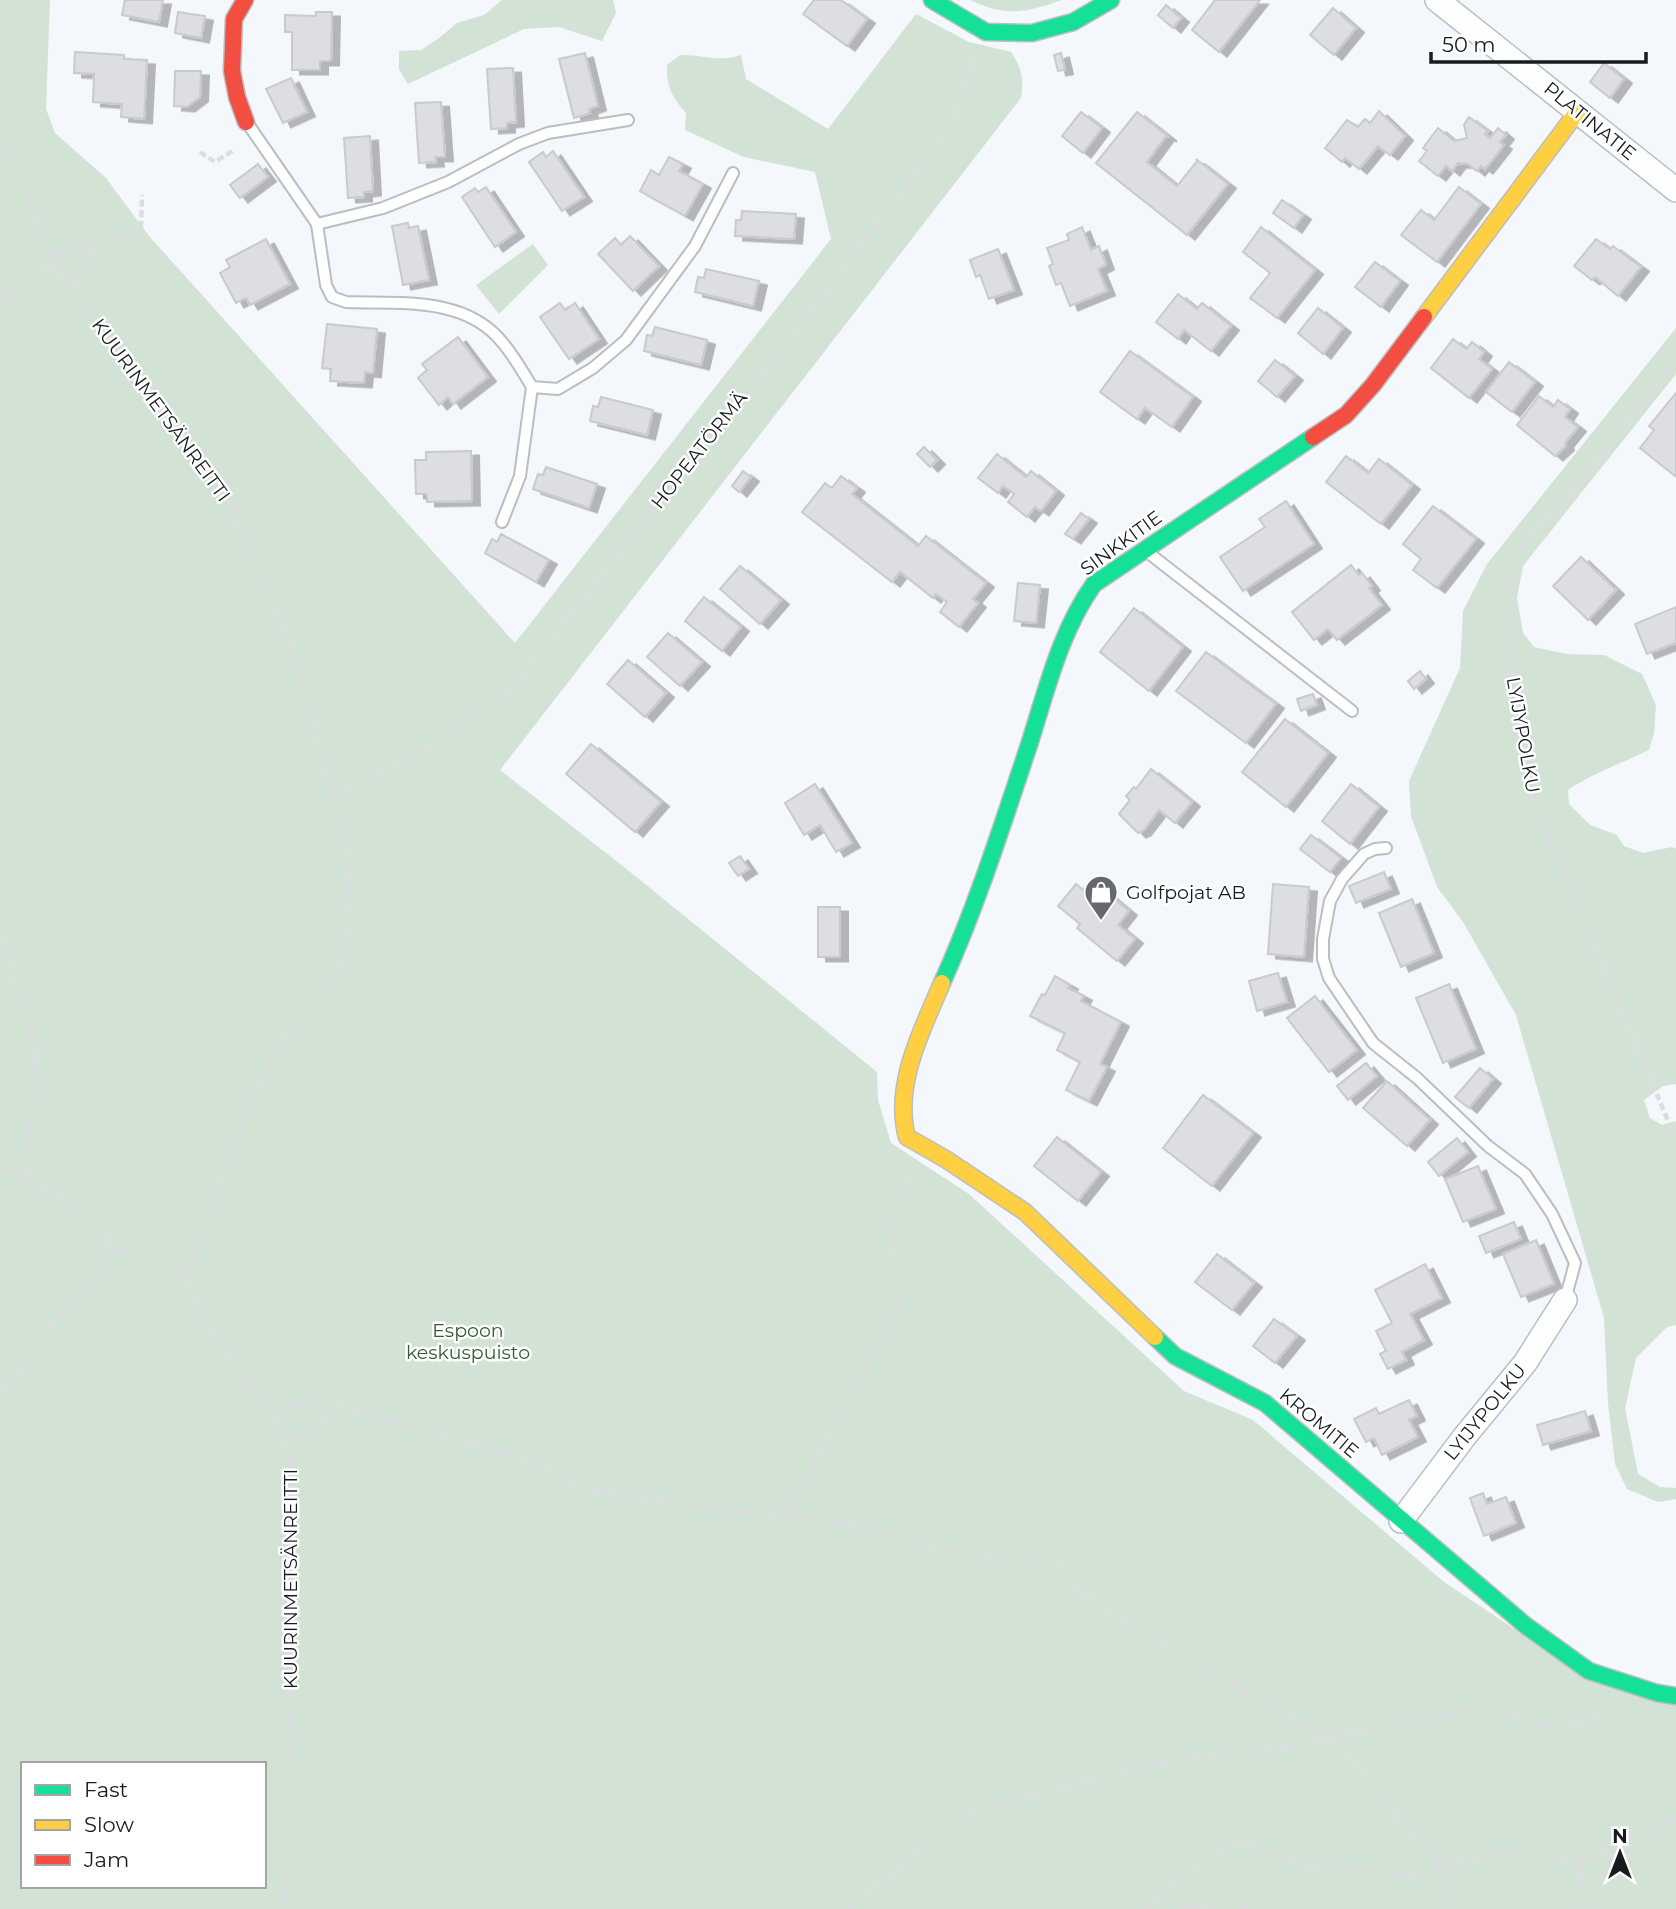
<svg xmlns="http://www.w3.org/2000/svg" width="1676" height="1909" viewBox="0 0 1676 1909" font-family="Montserrat,sans-serif">
	<defs>
		<filter id="shadow"><feDropShadow dx="8" dy="4.5" stdDeviation="0" flood-color="#0004"/></filter>
	</defs>
	<rect width="100%" height="100%" fill="#f4f7fb"/>
	<g fill="#d2e2d4" fill-rule="evenodd">
		<path d="M0 0H50L46 109 55 133 106 178 149 236 515 643 831 239 815 172 744 157 685 130 686 113C672 97 666 87 667 65L680 55C700 54 722 63 741 55L746 79 828 129 916 14 969 42 1011 52C1022 68 1024 79 1021 98L500 770 624 867 877 1072 878 1100 891 1143 969 1194 1184 1391 1253 1420 1444 1582 1583 1675 1676 1703V1909H0ZM23 1764H264V1886H23Z"/>
		<polygon points="502,0 613,0 616,13 602,41 559,27 524,29 408,84 399,69 399,51 421,50 438,39 457,23 484,15"/>
		<path d="M970 0H1062C1025 13 1006 17 970 0Z"/>
		<polygon points="533,244 548,265 499,314 476,285"/>
		<path d="M1676 328V374L1523 566 1517 598 1523 633 1534 647 1566 654 1604 655 1642 674 1656 705 1654 733 1649 750C1622 763 1593 773 1568 790L1569 804 1590 825 1617 835 1624 846 1643 853 1672 847 1676 849V1084L1663 1086 1644 1100 1650 1118 1662 1125 1676 1121V1325L1667 1327 1636 1358 1625 1408 1638 1474 1660 1487 1676 1488V1499L1658 1502 1627 1489 1615 1464 1608 1403 1604 1318 1516 1015 1463 922 1437 887 1411 816 1409 781 1460 668 1463 611 1487 564Z"/>
	</g>
	<g fill="#dddee2" stroke="#c9cacd" stroke-width="2" filter="url(#shadow)">
		<polygon points="125,0 163,0 159,22 122,15"/>
		<polygon points="814,0 841,0 867,19 847,46 803,14"/>
		<polygon points="1215,0 1260,0 1219,52 1192,30"/>
		<polygon points="1166,5 1181,18 1173,28 1158,15"/>
		<polygon points="1333,8 1356,28 1334,55 1310,35"/>
		<polygon points="178,12 205,16 201,38 175,33"/>
		<polygon points="316,12 332,12 331,61 320,61 320,70 292,70 292,32 285,32 285,15 316,16"/>
		<polygon points="75,52 124,55 124,59 147,60 144,119 121,117 122,104 93,102 94,74 74,73"/>
		<polygon points="585,53 598,106 589,109 590,113 574,118 559,59"/>
		<polygon points="1061,53 1065,70 1058,71 1054,55"/>
		<polygon points="1604,63 1624,79 1610,98 1590,82"/>
		<polygon points="513,68 516,122 507,123 507,128 491,129 487,69"/>
		<polygon points="175,71 201,71 200,97 187,107 174,106"/>
		<polygon points="291,78 307,112 283,123 266,89"/>
		<polygon points="441,102 445,157 435,157 436,162 419,163 415,103"/>
		<polygon points="1379,111 1405,136 1390,155 1378,146 1359,169 1345,158 1342,162 1325,148 1347,120 1358,127 1365,119 1370,123"/>
		<polygon points="1081,112 1102,128 1083,153 1062,136"/>
		<polygon points="1137,112 1169,137 1166,136 1147,162 1177,186 1197,161 1196,159 1228,184 1187,235 1096,163"/>
		<polygon points="1469,117 1488,131 1485,134 1490,138 1498,128 1506,135 1500,142 1504,145 1485,169 1481,166 1477,171 1468,164 1458,163 1452,171 1446,166 1438,176 1419,161 1427,151 1423,148 1438,128 1454,141 1467,138 1464,125"/>
		<polygon points="370,136 373,191 364,192 364,197 348,198 344,138"/>
		<polygon points="553,151 584,197 562,211 529,162 543,152 546,157"/>
		<polygon points="669,157 683,164 679,171 703,184 685,216 640,191 651,170 659,175"/>
		<polygon points="258,164 268,177 240,198 230,185"/>
		<polygon points="486,187 516,232 495,247 462,197 475,188 478,192"/>
		<polygon points="1459,187 1481,204 1437,262 1401,235 1421,210 1434,220"/>
		<polygon points="1282,200 1303,215 1294,228 1273,213"/>
		<polygon points="742,211 796,214 794,239 735,236 736,220 741,220"/>
		<polygon points="408,223 409,228 418,226 429,280 403,285 392,226"/>
		<polygon points="1082,227 1091,250 1099,246 1106,265 1098,269 1107,291 1070,306 1061,283 1056,285 1049,266 1053,264 1047,248 1069,240 1067,234"/>
		<polygon points="1261,227 1315,270 1277,318 1250,298 1270,273 1243,252"/>
		<polygon points="630,236 659,266 633,291 598,254 615,238 621,245"/>
		<polygon points="266,239 290,284 250,305 246,298 236,303 220,273 230,267 226,260"/>
		<polygon points="1596,239 1610,249 1613,246 1641,267 1618,296 1595,277 1592,280 1574,266"/>
		<polygon points="998,249 1014,290 989,299 980,275 976,277 970,260"/>
		<polygon points="1375,262 1400,281 1381,307 1355,287"/>
		<polygon points="706,269 759,281 753,306 695,292 698,277 704,278"/>
		<polygon points="1178,294 1197,309 1202,303 1231,326 1211,351 1184,330 1178,339 1156,322"/>
		<polygon points="560,303 565,310 575,303 599,339 569,359 540,317"/>
		<polygon points="1318,308 1343,328 1323,354 1298,333"/>
		<polygon points="327,324 377,329 373,373 365,372 364,383 330,381 331,369 322,368"/>
		<polygon points="655,327 707,340 701,365 644,351 647,335 652,336"/>
		<polygon points="458,337 488,377 453,404 448,397 439,405 418,378 427,370 422,364"/>
		<polygon points="1453,339 1466,349 1472,342 1484,352 1479,359 1492,369 1469,398 1431,368"/>
		<polygon points="1130,351 1193,397 1172,427 1145,408 1137,419 1100,392"/>
		<polygon points="1275,360 1295,376 1277,397 1258,381"/>
		<polygon points="1509,362 1535,382 1512,412 1486,392"/>
		<polygon points="1676,393 1676,474 1675,476 1640,448 1654,430 1649,426"/>
		<polygon points="1539,396 1553,407 1558,400 1570,409 1565,417 1578,427 1565,443 1566,446 1555,456 1517,425"/>
		<polygon points="601,397 653,410 647,435 590,421 593,406 598,407"/>
		<polygon points="924,447 937,460 930,467 917,454"/>
		<polygon points="471,451 472,501 427,502 427,494 416,494 415,460 426,460 426,452"/>
		<polygon points="997,454 1026,477 1031,471 1056,491 1041,511 1035,507 1027,517 1008,502 1014,494 1003,486 998,493 978,478"/>
		<polygon points="1346,456 1368,473 1379,459 1412,485 1381,524 1326,482"/>
		<polygon points="546,467 597,484 589,508 533,489 538,474 543,475"/>
		<polygon points="743,471 751,477 739,492 732,486"/>
		<polygon points="841,476 857,488 852,494 918,546 926,536 986,583 973,599 978,603 959,627 940,612 947,602 936,594 933,598 900,572 892,582 802,512 825,483 832,488"/>
		<polygon points="1286,501 1314,544 1243,591 1220,557 1265,527 1259,519"/>
		<polygon points="1433,506 1476,539 1437,588 1413,570 1421,559 1403,544"/>
		<polygon points="1081,513 1089,519 1073,539 1065,534"/>
		<polygon points="501,534 549,560 536,582 485,553 492,539 497,542"/>
		<polygon points="1581,557 1616,590 1588,620 1553,586"/>
		<polygon points="1351,565 1359,575 1362,573 1372,586 1369,588 1382,605 1337,640 1328,629 1314,640 1292,612"/>
		<polygon points="740,566 781,600 760,624 720,589"/>
		<polygon points="1018,583 1040,585 1036,623 1014,621"/>
		<polygon points="704,597 741,627 722,651 685,621"/>
		<polygon points="1676,607 1676,643 1647,654 1635,624"/>
		<polygon points="1134,608 1183,647 1149,691 1100,652"/>
		<polygon points="668,633 702,662 680,686 647,657"/>
		<polygon points="1206,652 1276,704 1246,743 1176,691"/>
		<polygon points="628,660 666,693 645,717 607,684"/>
		<polygon points="1420,671 1426,679 1414,689 1408,681"/>
		<polygon points="1313,694 1317,705 1301,711 1297,699"/>
		<polygon points="1285,719 1328,753 1286,807 1242,772"/>
		<polygon points="591,744 661,802 635,832 566,774"/>
		<polygon points="1151,769 1192,802 1175,823 1159,810 1143,831 1138,833 1119,814 1130,800 1126,796 1134,787 1136,789"/>
		<polygon points="815,784 852,843 836,852 820,825 804,835 785,803"/>
		<polygon points="1351,784 1379,807 1350,844 1322,821"/>
		<polygon points="1311,835 1341,858 1330,872 1300,849"/>
		<polygon points="740,856 749,869 738,876 729,863"/>
		<polygon points="1384,872 1391,889 1356,903 1349,886"/>
		<polygon points="1076,884 1098,902 1106,892 1129,911 1118,925 1135,939 1117,961 1077,928 1080,924 1058,906"/>
		<polygon points="1273,884 1309,887 1304,957 1268,954"/>
		<polygon points="1412,899 1434,953 1401,967 1379,913"/>
		<rect x="818" y="907" width="22" height="50"/>
		<polygon points="1278,973 1287,1002 1257,1011 1249,981"/>
		<polygon points="1055,976 1070,985 1068,988 1084,996 1081,1001 1121,1022 1100,1064 1107,1067 1089,1101 1066,1090 1080,1062 1057,1050 1065,1033 1030,1016 1042,994 1045,995"/>
		<polygon points="1449,984 1476,1049 1443,1063 1416,998"/>
		<polygon points="1315,996 1357,1050 1329,1072 1287,1018"/>
		<polygon points="1366,1063 1377,1076 1348,1100 1337,1086"/>
		<polygon points="1480,1068 1493,1079 1469,1108 1455,1097"/>
		<polygon points="1387,1081 1430,1120 1407,1146 1363,1108"/>
		<polygon points="1203,1095 1253,1133 1212,1186 1163,1148"/>
		<polygon points="1057,1137 1101,1172 1078,1201 1034,1166"/>
		<polygon points="1457,1138 1468,1152 1439,1176 1428,1162"/>
		<polygon points="1478,1166 1496,1209 1463,1222 1445,1179"/>
		<polygon points="1514,1222 1521,1239 1486,1253 1479,1236"/>
		<polygon points="1536,1240 1554,1284 1521,1297 1503,1254"/>
		<polygon points="1217,1254 1254,1283 1232,1310 1195,1282"/>
		<polygon points="1425,1264 1442,1298 1410,1314 1424,1340 1402,1352 1406,1360 1388,1369 1380,1354 1386,1351 1376,1331 1392,1323 1375,1290"/>
		<polygon points="1274,1319 1297,1336 1275,1363 1253,1346"/>
		<polygon points="1409,1400 1417,1416 1409,1420 1418,1437 1382,1455 1374,1438 1366,1442 1354,1419 1376,1408 1379,1414"/>
		<polygon points="1585,1411 1591,1431 1543,1445 1537,1425"/>
		<polygon points="1483,1493 1487,1504 1506,1497 1516,1523 1484,1536 1470,1498"/>
	</g>
	<g fill="none" stroke-linecap="round" stroke-linejoin="round">
		<defs>
			<g id="lane">
				<path d="M248 124 317 224 326 285 332 297 346 302C399 304 465 296 502 342 514 356 523 372 532 387L558 389 593 368 626 340 695 246 733 173"/>
				<polyline points="317,224 383,208 448,182 519,144 548,133 628,120"/>
				<polyline points="502,522 520,476 532,387"/>
				<polyline points="1146,551 1352,711"/>
				<polyline points="1386,848 1375,849 1364,854 1342,879 1330,901 1323,939 1323,959 1329,978 1373,1043 1417,1078 1488,1146 1525,1174 1552,1214 1575,1263 1565,1300"/>
			</g>
			<g id="street">
				<polyline points="1437,0 1676,190"/>
				<polyline points="1401,1521 1465,1436 1525,1363 1565,1300"/>
			</g>
			<g id="fast">
				<polyline points="932,0 986,32 1032,33 1073,22 1111,0"/>
				<path d="M942 983C977 905 1003 823 1030 742 1047 688 1061 630 1094 584L1313 437"/>
				<polyline points="1155,1337 1175,1356 1265,1403 1525,1625 1589,1671 1657,1693 1676,1696"/>
			</g>
			<g id="slow">
				<polyline points="1424,317 1578,111"/>
				<path d="M942 983C922 1030 893 1085 907 1137L947 1160 1025 1212 1155 1337"/>
			</g>
			<g id="jam">
				<polyline points="245,0 234,19 232,71 237,97 246,122"/>
				<polyline points="1313,437 1346,415 1373,385 1424,317"/>
			</g>
		</defs>
		<use href="#lane" stroke="#bbbec1" stroke-width="14"/>
		<use href="#street" stroke="#bbbec1" stroke-width="26"/>
		<use href="#fast" stroke="#bbbec1" stroke-width="19"/>
		<use href="#slow" stroke="#bbbec1" stroke-width="19"/>
		<use href="#jam" stroke="#bbbec1" stroke-width="19"/>
		<g stroke="#dbddde" stroke-width="4.5" stroke-dasharray="7 3.5" stroke-linecap="butt">
			<polyline points="0,151 12,158 54,264 221,489 235,514 294,655 346,840 351,902 343,960 315,1006 277,1049 248,1103 216,1201 192,1260 190,1277 194,1300 206,1323 269,1408 286,1440 290,1452 292,1558 286,1909"/>
			<polyline points="200,152 215,162 234,150"/>
			<polyline points="51,255 99,240 123,237 141,227 142,195"/>
			<polyline points="73,289 99,240"/>
			<polyline points="0,303 54,264"/>
			<polyline points="1676,361 1565,504 1513,557 1511,667 1530,792 1676,1140"/>
			<polyline points="333,796 433,745 519,680 950,131 975,60"/>
			<polyline points="0,934 29,1021 35,1049 27,1176"/>
			<path d="M0 1167C23 1174 35 1182 54 1195 78 1211 102 1222 112 1251L105 1270 67 1306 0 1396"/>
			<polyline points="112,1251 144,1247 189,1277"/>
			<polyline points="269,1408 324,1403 342,1407 514,1456 587,1489 650,1500 855,1525 997,1562 1035,1556 1063,1563 1082,1594 1215,1675 1284,1715 1329,1737 1384,1792 1399,1824 1428,1848 1443,1867 1448,1894 1443,1909"/>
			<polyline points="286,1440 315,1432 341,1408"/>
			<polyline points="785,1516 897,1310 894,1213 910,1172"/>
			<polyline points="1580,1860 1584,1909"/>
			<polyline points="847,1909 948,1826 986,1807 1165,1762 1290,1746 1480,1707 1558,1730 1610,1710"/>
			<polyline points="1144,1909 1181,1874 1237,1841 1310,1865 1427,1876 1443,1867 1496,1852 1580,1860 1627,1847 1668,1822 1676,1822"/>
			<polyline points="1180,1909 1236,1903 1252,1909"/>
		</g>
		<use href="#lane" stroke="#fdfefe" stroke-width="10"/>
		<use href="#street" stroke="#fdfefe" stroke-width="23"/>
		<use href="#fast" stroke="#16e098" stroke-width="16"/>
		<use href="#slow" stroke="#ffcf43" stroke-width="16"/>
		<use href="#jam" stroke="#f24e42" stroke-width="16"/>
	</g>
	<defs>
		<symbol id="shop-pin" viewBox="-11 -11 22 30"><path d="M0 17L-7.5 6A9.5 9.5 0 1 1 7.5 6Z" fill="#66696c" stroke="#fff"/><path d="M-5-2.5h2.3a2.7 3.5 0 0 1 5.4 0H5L5.5 6h-11ZM-1.5-2.5h3a1.5 2.3 0 0 0-3 0Z" fill="#fff"/></symbol>
	</defs>
	<g fill-rule="evenodd">
		<use href="#shop-pin" x="1082" y="873" width="38" height="52"/>
	</g>
	<g text-anchor="middle" dominant-baseline="central" stroke-width="5" stroke-linejoin="round" paint-order="stroke">
		<g font-size="19" fill="#191c1f" stroke="#fff">
			<text transform="translate(1590 121) rotate(39)">PLATINATIE</text>
			<text transform="translate(161 410) rotate(54)">KUURINMETSÄNREITTI</text>
			<text transform="translate(699 450) rotate(-52)">HOPEATÖRMÄ</text>
			<text transform="translate(1121 543) rotate(-36)">SINKKITIE</text>
			<text transform="translate(1523 735) rotate(80)">LYIJYPOLKU</text>
			<text transform="translate(1485 1412) rotate(-51)">LYIJYPOLKU</text>
			<text transform="translate(1319 1423) rotate(40)">KROMITIE</text>
			<text transform="translate(290 1579) rotate(-90)">KUURINMETSÄNREITTI</text>
		</g>
		<g font-size="19" fill="#191c1f" stroke="#fff" text-anchor="start">
			<text x="1126" y="892">Golfpojat AB</text>
		</g>
		<g font-size="19" fill="#345e31" stroke="#fff">
			<text x="468" y="1330">Espoon<tspan x="468" dy="22">keskuspuisto</tspan></text>
		</g>
	</g>
	<rect x="21" y="1762" width="245" height="126" fill="#ffffff" stroke="#a3a4a5" stroke-width="2"/>
	<rect x="35" y="1785" width="35" height="10" fill="#16e098" stroke="#a3a4a5" stroke-width="2"/>
	<text x="84" y="1797" font-size="21" fill="#191c1f">Fast</text>
	<rect x="35" y="1820" width="35" height="10" fill="#ffcf43" stroke="#a3a4a5" stroke-width="2"/>
	<text x="84" y="1832" font-size="21" fill="#191c1f">Slow</text>
	<rect x="35" y="1855" width="35" height="10" fill="#f24e42" stroke="#a3a4a5" stroke-width="2"/>
	<text x="84" y="1867" font-size="21" fill="#191c1f">Jam</text>
	<g transform="translate(1620 1853)" stroke="#ffffff" stroke-width="5" paint-order="stroke">
	<path d="M0-5L12 26L0 18L-12 26Z" fill="#191c1f"/>
	<text y="-10" font-size="19" font-weight="bold" text-anchor="middle" fill="#191c1f">N</text>
	</g>
	<path d="M1431 52v10h215v-10" fill="none" stroke="#191c1f" stroke-width="3.5"/>
	<text x="1442" y="52" font-size="21" fill="#191c1f" stroke="#ffffff" stroke-width="5" paint-order="stroke">50 m</text>
</svg>
